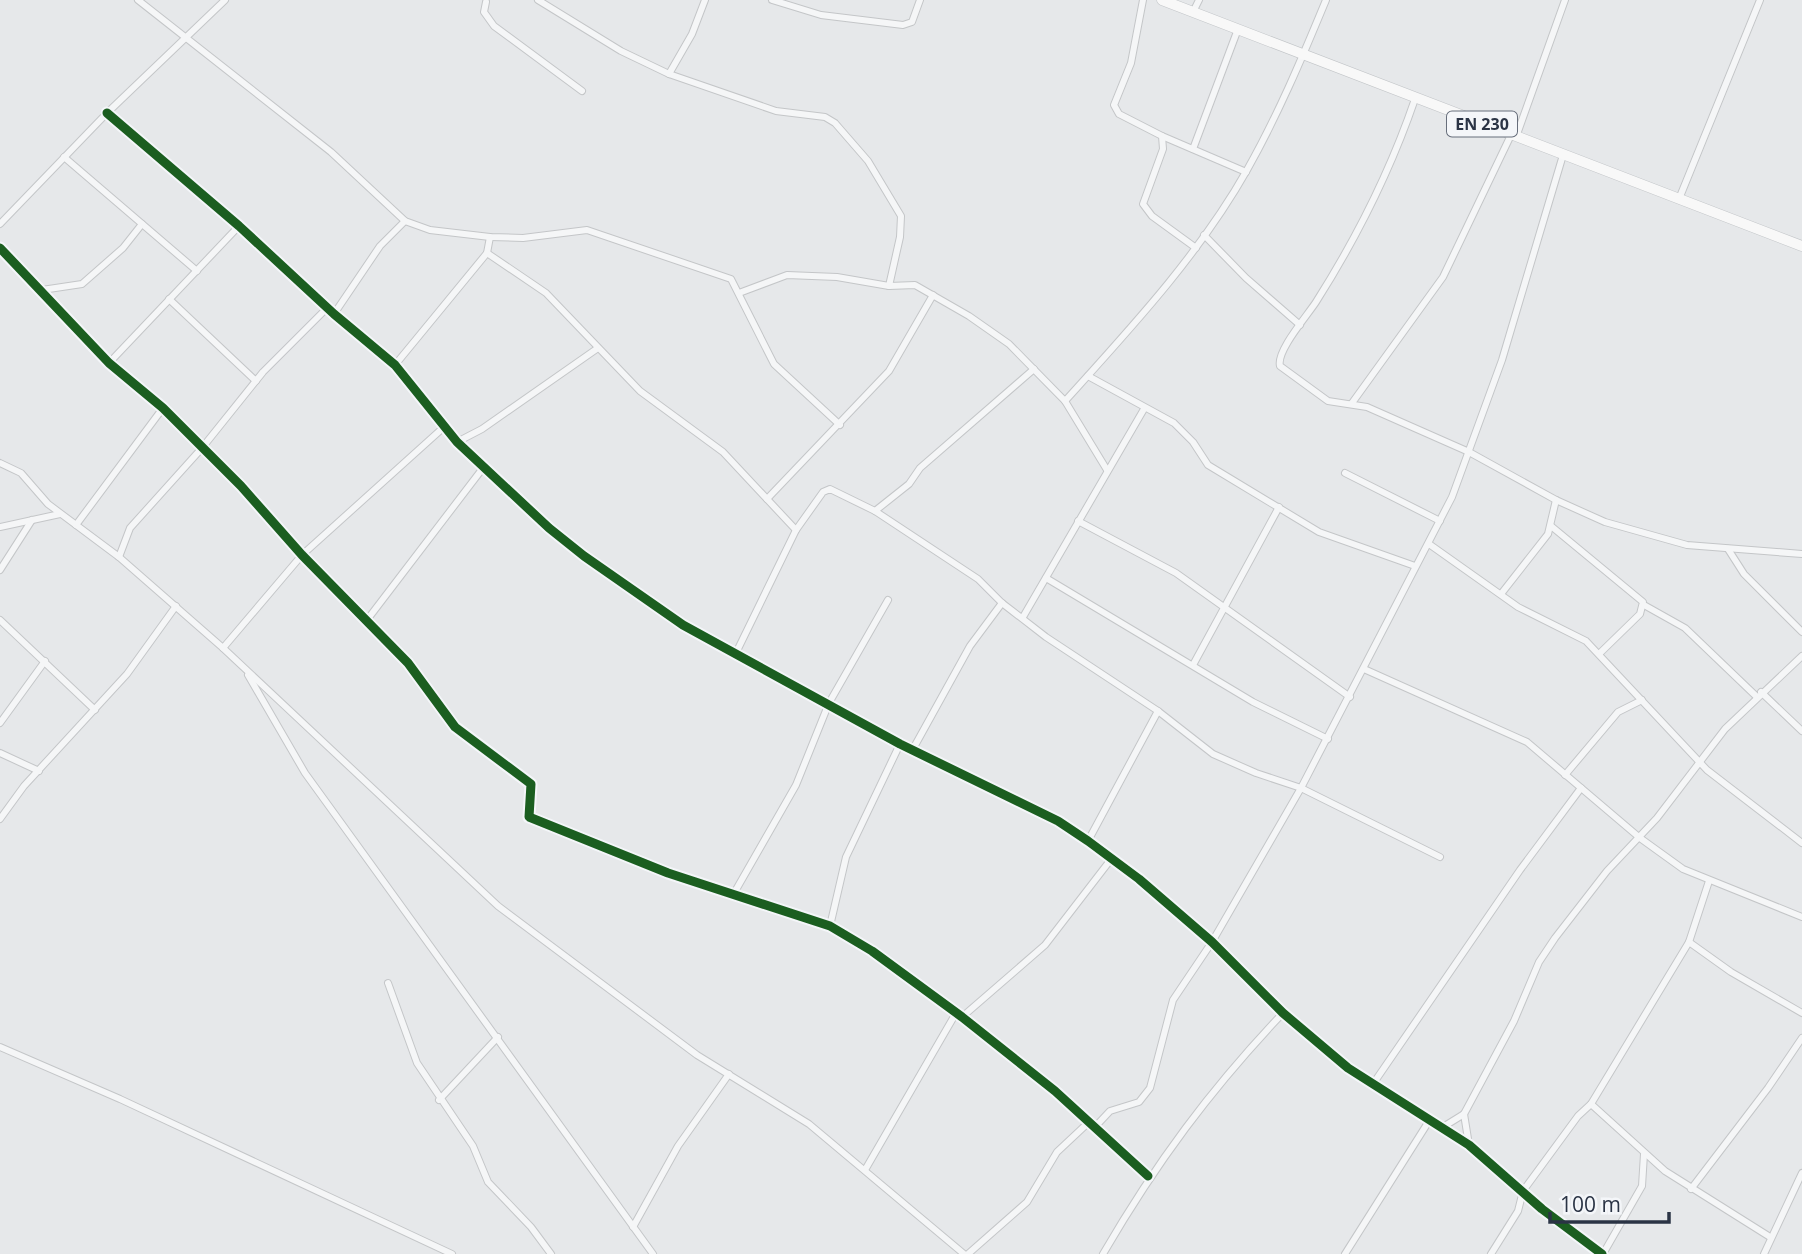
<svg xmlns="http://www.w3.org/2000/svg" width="1802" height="1254" viewBox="0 0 1802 1254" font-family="'Open Sans',sans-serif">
	<rect width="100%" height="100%" fill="#e6e8ea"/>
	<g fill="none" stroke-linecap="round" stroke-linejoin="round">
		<defs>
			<g id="street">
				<polyline points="138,0 331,152 405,221 430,230 490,237 523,238 587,230 731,279 774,364 840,425"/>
				<polyline points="538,0 621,51 669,74 776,111 825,117 835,123 868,161 901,216 900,237 889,286"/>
				<polyline points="772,0 821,15 903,25 912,22 920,0"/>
				<polyline points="1143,0 1131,63 1114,105 1119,114 1162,136 1163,149 1143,204 1152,216 1196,248"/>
				<polyline points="486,2 484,12 494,26 582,91"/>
				<polyline points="1193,12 1199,0"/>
				<polyline points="669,74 692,34 705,0"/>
				<path d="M1415 99C1391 169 1356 239 1316 302 1307 316 1276 351 1280 366L1328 401 1367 407 1469 452 1556 500 1605 522 1687 545 1802 554"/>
				<polyline points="107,113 239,226 334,314 395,365 457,442 549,528 584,556 683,625 900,744 1058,821 1088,841 1139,879 1212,942 1283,1013 1348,1068 1469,1145 1542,1209 1602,1254"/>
				<polyline points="1162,136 1246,172"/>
				<polyline points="1516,137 1565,0"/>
				<polyline points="1193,149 1238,29"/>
				<polyline points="64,157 197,271"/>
				<polyline points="1679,199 1760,0"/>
				<polyline points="0,224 107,113 225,0"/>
				<polyline points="1204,235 1246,278 1300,325"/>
				<polyline points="0,248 109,363 163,408 241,486 302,555 408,663 455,727 531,784 529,817 668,873 830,926 872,951 962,1017 1055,1091 1148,1176"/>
				<polyline points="487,253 546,293 640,391 723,452 796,530"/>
				<polyline points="42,290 82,284 123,248 142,224"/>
				<polyline points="739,293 787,275 837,277 889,286 915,285 969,316 1009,344 1065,401 1107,470"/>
				<polyline points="169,299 256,381"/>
				<polyline points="334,314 380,246 405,221"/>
				<polyline points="109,363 239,226"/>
				<polyline points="395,365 487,253 490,237"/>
				<polyline points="1088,376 1174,423 1193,442 1208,465 1319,532 1415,566"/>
				<path d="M1065 401C1130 329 1199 255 1247 170 1278 115 1302 58 1326 0"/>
				<polyline points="1352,403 1443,277 1511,135"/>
				<polyline points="457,442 482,429 598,348"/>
				<polyline points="0,463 21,473 48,504 119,557 223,648 498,906 697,1055 809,1124 964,1254"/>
				<polyline points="1345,473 1440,521"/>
				<polyline points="767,499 889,371 933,295"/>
				<polyline points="875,511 909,484 920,468 1034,369"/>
				<polyline points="1078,521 1176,573 1350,697"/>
				<polyline points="76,525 163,408"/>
				<polyline points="1551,526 1643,602 1640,614 1599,654"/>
				<polyline points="0,527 60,514"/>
				<polyline points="1429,544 1518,607 1586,641 1707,770 1802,843"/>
				<polyline points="1728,549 1744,574 1802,632"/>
				<polyline points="119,557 130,528 202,448 263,372 327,308"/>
				<polyline points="0,570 32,520"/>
				<polyline points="1046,578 1253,702 1328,739"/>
				<polyline points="1501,594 1548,534 1556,500"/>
				<polyline points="1644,605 1685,628 1757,697"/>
				<polyline points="1023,617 1144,409"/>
				<polyline points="0,620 95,710"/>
				<polyline points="367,620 483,468"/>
				<polyline points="223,648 302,555 444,427"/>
				<polyline points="736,653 796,530 823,492 830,489 875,511 978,579 1002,603 1046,637 1158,711 1213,754 1256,773 1301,788 1440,857"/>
				<polyline points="1193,665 1279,507"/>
				<polyline points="1364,669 1527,742 1640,838 1683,869 1802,917"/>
				<polyline points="248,675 305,773 653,1254"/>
				<polyline points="1761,692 1802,731"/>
				<polyline points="0,723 45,661"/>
				<polyline points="913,749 970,646 1002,603"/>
				<polyline points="0,753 39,771"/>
				<polyline points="1565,775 1618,712 1642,700"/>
				<polyline points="0,819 24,786 127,674 176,606"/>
				<polyline points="1088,841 1158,711"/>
				<polyline points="733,895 796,785 829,703 888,600"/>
				<polyline points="830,926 846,857 900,744"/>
				<polyline points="1689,942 1731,972 1802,1013"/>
				<polyline points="388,983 417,1063 473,1146 488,1182 531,1227 551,1254"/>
				<polyline points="962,1017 1045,945 1112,858"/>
				<polyline points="0,1047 120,1099 452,1254"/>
				<polyline points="1373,1084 1520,870 1581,788"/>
				<polyline points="439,1100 498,1037"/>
				<polyline points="1591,1104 1665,1171 1770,1237"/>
				<polyline points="1464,1114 1469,1145"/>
				<polyline points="1095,1127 1110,1111 1139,1102 1150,1088 1173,1000 1212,942 1301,788 1452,497 1502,360 1563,155"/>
				<polyline points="1443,1127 1464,1114 1514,1021 1539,962 1555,938 1607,871 1657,818 1725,729 1802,656"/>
				<polyline points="865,1170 956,1013"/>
				<polyline points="1691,1189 1768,1088 1802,1038"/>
				<polyline points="633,1227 678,1146 729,1074"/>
				<polyline points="968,1254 1027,1202 1057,1152 1089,1122"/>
				<path d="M1103 1254C1156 1163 1210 1090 1283 1013"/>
				<polyline points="1345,1254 1429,1121"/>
				<polyline points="1491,1254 1518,1211 1523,1191 1578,1116 1591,1104 1689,942 1709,881"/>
				<polyline points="1603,1254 1642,1186 1644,1154"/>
				<polyline points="1764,1254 1802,1173"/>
			</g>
			<polyline id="primary" points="1162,0 1802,246"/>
		</defs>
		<use href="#street" stroke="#c4c6c8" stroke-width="8"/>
		<use href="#primary" stroke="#c2c5c8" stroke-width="11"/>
		<use href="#street" stroke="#f5f6f7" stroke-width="6"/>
		<use href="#primary" stroke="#f8f8f8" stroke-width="10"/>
		<defs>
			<g id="cycleway">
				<polyline points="107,113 239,226 334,314 395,365 457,442 549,528 584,556 683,625 900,744 1058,821 1088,841 1139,879 1212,942 1283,1013 1348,1068 1469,1145 1542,1209 1602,1254"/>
				<polyline points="0,248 109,363 163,408 241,486 302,555 408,663 455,727 531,784 529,817 668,873 830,926 872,951 962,1017 1055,1091 1148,1176"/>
			</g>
		</defs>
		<use href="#cycleway" stroke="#f4f6f9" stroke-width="13"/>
		<use href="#cycleway" stroke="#1b5e20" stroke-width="9"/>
	</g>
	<g text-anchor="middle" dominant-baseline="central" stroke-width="7" stroke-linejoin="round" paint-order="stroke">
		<rect fill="#f4f6f9" stroke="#676e7b" stroke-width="2" x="1447" y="111.5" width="70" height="25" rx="5"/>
		<g font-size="16" font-weight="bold" fill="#2b3445">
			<text x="1482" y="124">EN 230</text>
		</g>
	</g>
	<path d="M1550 1212v10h119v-10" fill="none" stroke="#2b3445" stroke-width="3.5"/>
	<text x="1560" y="1212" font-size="21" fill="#2b3445" stroke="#f4f6f9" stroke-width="5" paint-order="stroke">100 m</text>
</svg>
